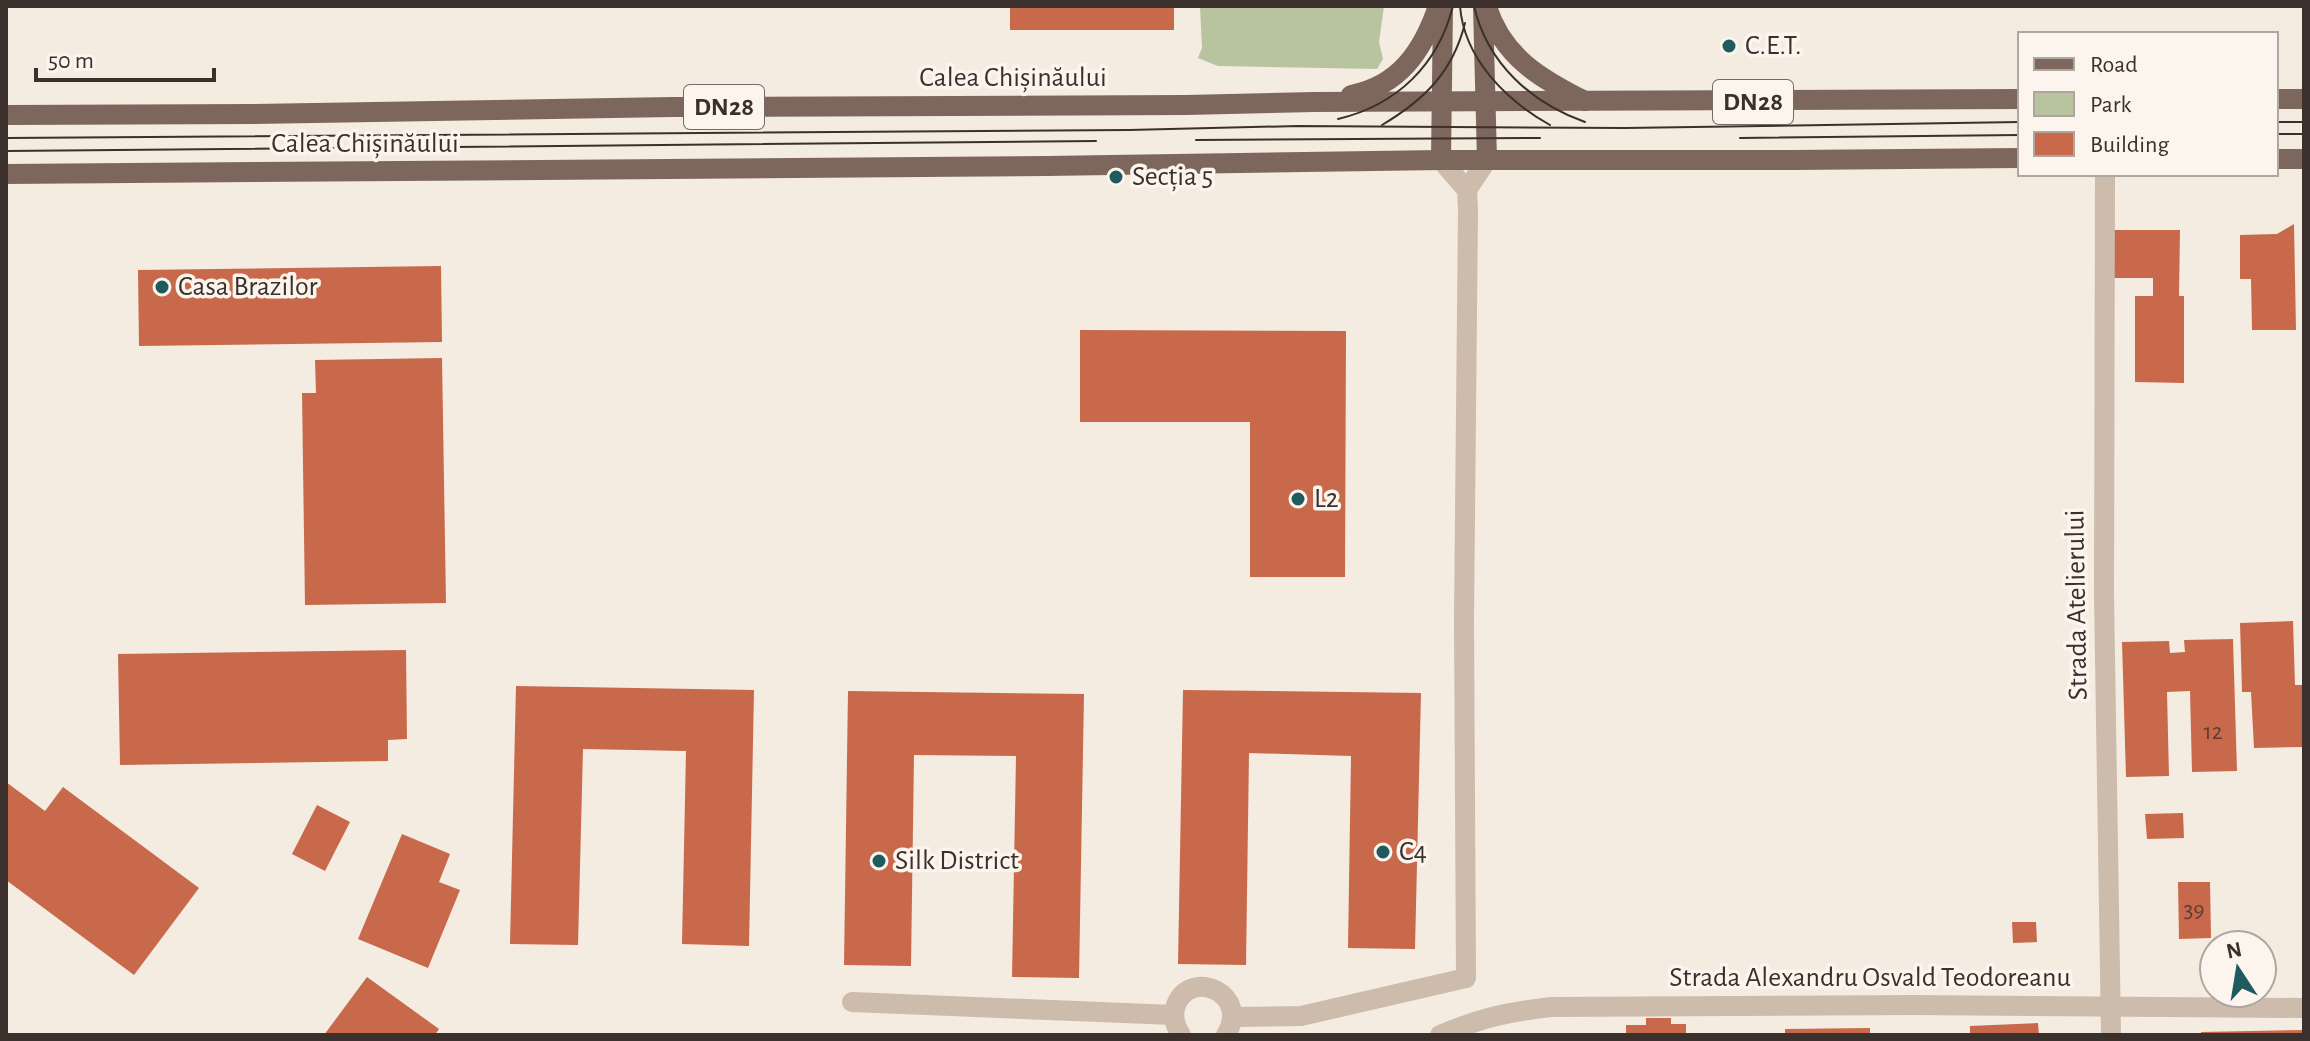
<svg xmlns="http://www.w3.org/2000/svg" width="2310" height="1041" viewBox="0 0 2310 1041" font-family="'Alegreya Sans',sans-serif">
	<rect width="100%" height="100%" fill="#f4ebe1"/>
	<polygon fill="#b8c4a0" points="1200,6 1384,6 1379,42 1383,59 1377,69 1218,66 1198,58 1202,48"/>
	<g fill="#c8694b">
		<rect x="1010" y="6" width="164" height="24"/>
		<polygon points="2294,224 2296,330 2252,330 2251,279 2240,279 2240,235 2277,234"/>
		<polygon points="2106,230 2180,230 2179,296 2184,296 2184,383 2135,382 2135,296 2153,296 2153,278 2105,278"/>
		<polygon points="441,266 442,342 139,346 138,270"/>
		<polygon points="1080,330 1346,331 1345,577 1250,577 1250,422 1080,422"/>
		<polygon points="442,358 446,603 305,605 302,393 316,393 315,360"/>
		<polygon points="2293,621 2295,685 2304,685 2304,747 2254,748 2251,692 2242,692 2240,623"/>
		<polygon points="2233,639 2237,771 2192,772 2190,691 2167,692 2169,776 2126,777 2122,642 2169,641 2170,653 2185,652 2184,640"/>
		<polygon points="406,650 407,739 388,740 388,761 120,765 118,654"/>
		<polygon points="516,686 754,690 749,946 682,944 686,751 583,749 578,945 510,944"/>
		<polygon points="1183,690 1421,693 1415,949 1348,948 1351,756 1249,753 1246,965 1178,964"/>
		<polygon points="848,691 1084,694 1079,978 1012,977 1016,756 914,755 911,966 844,965"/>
		<polygon points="6,782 45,811 63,787 199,888 134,975 6,880"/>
		<polygon points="317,805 350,822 325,871 292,854"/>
		<polygon points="2183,813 2184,838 2147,839 2145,814"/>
		<polygon points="402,834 450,854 439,882 460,890 428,968 358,939"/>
		<polygon points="2178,882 2210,882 2211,938 2179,939"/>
		<polygon points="2012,922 2036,922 2037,942 2013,943"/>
		<polygon points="367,977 439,1029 435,1035 324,1035"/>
		<polygon points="1646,1018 1671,1018 1671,1024 1686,1024 1686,1035 1626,1035 1626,1025 1646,1025"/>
		<polygon points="2038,1023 2039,1035 1970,1035 1970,1026"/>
		<polygon points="1870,1028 1870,1035 1785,1035 1785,1029"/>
		<polygon points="2304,1030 2304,1035 2201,1035 2201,1032"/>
	</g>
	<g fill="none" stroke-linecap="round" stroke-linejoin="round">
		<g stroke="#cdbbac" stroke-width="20">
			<polyline points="2105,174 2104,594 2111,1035"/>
			<polyline points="1467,190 1487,160"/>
			<polyline points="852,1002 1174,1015"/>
			<polyline points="1233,1017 1301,1016 1466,978 1464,619 1468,210 1467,190 1441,160"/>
			<path d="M1181 1035C1175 1026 1172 1016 1176 1005 1191 967 1251 994 1226 1035"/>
			<path d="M1440 1035C1481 1018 1507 1012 1551 1007L1914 1005 2304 1008"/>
		</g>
		<g stroke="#7d675c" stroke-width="20">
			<polyline points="1483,6 1487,160"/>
			<path d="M1487 7C1503 57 1541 79 1585 101"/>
			<path d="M1351 95C1399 86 1423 51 1438 6"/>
			<polyline points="2276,99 2304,99"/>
			<polyline points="6,115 253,114 673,107 1186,105 1314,102 2020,99"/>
			<polyline points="2276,159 2304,159"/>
			<polyline points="1441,160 1443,6"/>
			<polyline points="6,174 1047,166 1441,160 1793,160 2020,158"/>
		</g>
		<g stroke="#3b302b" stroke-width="2">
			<path d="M1460 6C1464 59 1507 101 1550 125"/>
			<path d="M1474 6C1487 63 1531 103 1585 122"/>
			<path d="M1338 119C1397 105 1438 65 1453 6"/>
			<polyline points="2276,122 2304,122"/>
			<path d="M1382 125C1424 100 1453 72 1465 23"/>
			<polyline points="2276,134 2304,134"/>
			<polyline points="6,138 1129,130 1298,126 1625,128 2020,122"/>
			<polyline points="1740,138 2020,135"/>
			<polyline points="1196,140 1540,138"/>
			<polyline points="6,151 1096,141"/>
		</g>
	</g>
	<g fill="#1f5a5e" stroke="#fbf5ee" stroke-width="3">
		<circle cx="1729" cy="46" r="8"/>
		<circle cx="1116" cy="177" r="8"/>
		<circle cx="162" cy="287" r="8"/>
		<circle cx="1298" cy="499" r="8"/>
		<circle cx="1383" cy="852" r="8"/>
		<circle cx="879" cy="861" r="8"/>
	</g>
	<g text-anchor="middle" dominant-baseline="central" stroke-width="7" stroke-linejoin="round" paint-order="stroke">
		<g font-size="24" fill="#5e3e33">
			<text x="2213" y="732">12</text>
			<text x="2194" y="910">39</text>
		</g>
		<g fill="#fbf5ee" stroke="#756b66" stroke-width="2">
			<rect x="1713" y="80" width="80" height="44" rx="6"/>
			<rect x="684" y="85" width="80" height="44" rx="6"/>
		</g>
		<g font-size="26" font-weight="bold" fill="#3b302b">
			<text x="1753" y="102">DN28</text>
			<text x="724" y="107">DN28</text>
		</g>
		<g font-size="28" fill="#3b302b" stroke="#fbf5ee" text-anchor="start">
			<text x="1745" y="46">C.E.T.</text>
			<text x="1132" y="177">Secția 5</text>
			<text x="178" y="287">Casa Brazilor</text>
			<text x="1314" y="499">L2</text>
			<text x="1399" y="852">C4</text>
			<text x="895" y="861">Silk District</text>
		</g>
		<g font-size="28" fill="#3b302b" stroke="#fbf5ee">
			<text x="1013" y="78">Calea Chișinăului</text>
			<text x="365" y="144">Calea Chișinăului</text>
			<text transform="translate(2077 605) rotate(-91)">Strada Atelierului</text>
			<text x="1870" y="978">Strada Alexandru Osvald Teodoreanu</text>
		</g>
	</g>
	<rect width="2310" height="1041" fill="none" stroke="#3b302b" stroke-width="16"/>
	<rect x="2018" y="32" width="260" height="144" fill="#fbf5ee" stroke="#aea6a0" stroke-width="2"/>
	<rect x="2034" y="58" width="40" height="12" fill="#7d675c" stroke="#aea6a0" stroke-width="2"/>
	<text x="2090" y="72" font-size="24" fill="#3b302b">Road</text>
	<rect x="2034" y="92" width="40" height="24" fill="#b8c4a0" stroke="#aea6a0" stroke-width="2"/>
	<text x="2090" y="112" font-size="24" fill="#3b302b">Park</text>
	<rect x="2034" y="132" width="40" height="24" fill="#c8694b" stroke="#aea6a0" stroke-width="2"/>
	<text x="2090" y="152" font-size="24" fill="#3b302b">Building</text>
	<g transform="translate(2238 969) rotate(348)"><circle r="38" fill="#fbf5ee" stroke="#aea6a0" stroke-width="2"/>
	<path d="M0-6L14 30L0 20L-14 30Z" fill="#1f5a5e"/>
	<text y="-12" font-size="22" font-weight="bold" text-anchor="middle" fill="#3b302b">N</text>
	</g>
	<path d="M36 68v12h178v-12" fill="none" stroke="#3b302b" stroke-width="4"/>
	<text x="48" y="68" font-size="24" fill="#3b302b" stroke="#fbf5ee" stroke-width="6" paint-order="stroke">50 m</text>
</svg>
